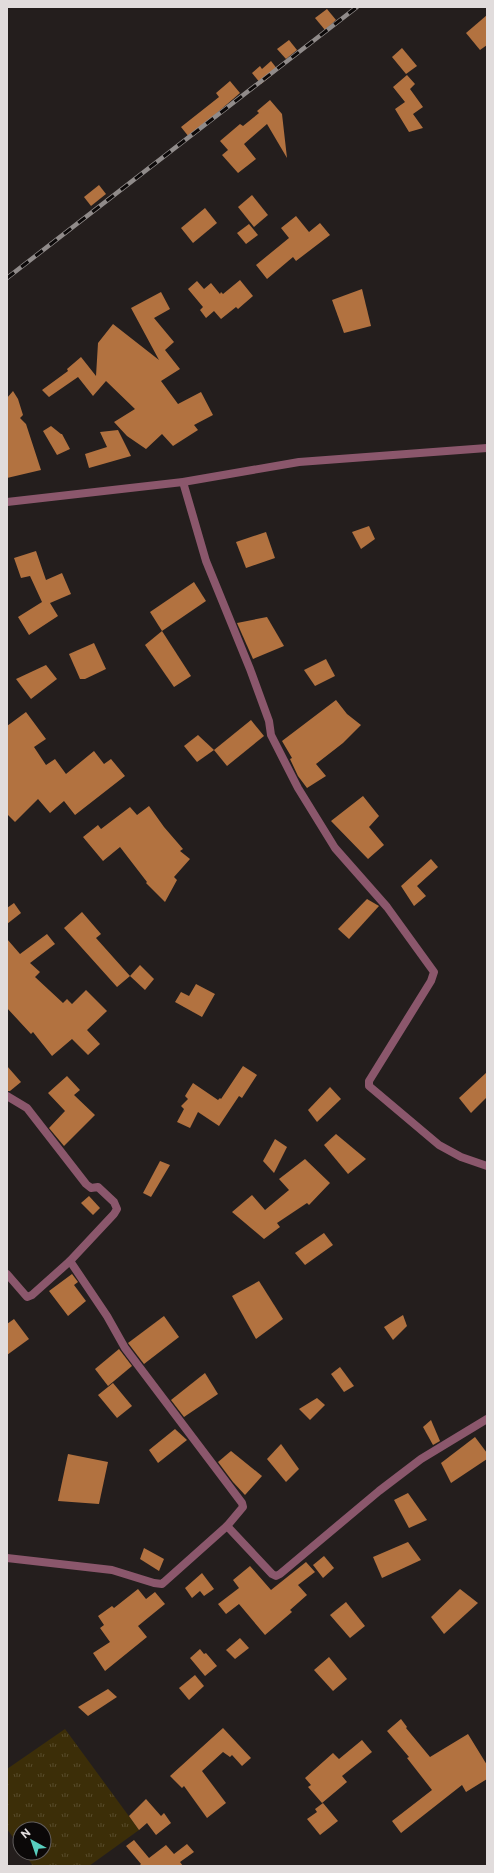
<svg xmlns="http://www.w3.org/2000/svg" width="494" height="1873" viewBox="0 0 494 1873" font-family="Commissioner,sans-serif">
	<defs>
		<pattern id="park-tufts" width="24" height="20" patternUnits="userSpaceOnUse"><rect width="24" height="20" fill="#3c2e08"/><path d="M3 7l-1-3M5 7V3M7 7l1-3M15 17l-1-3M17 17v-4M19 17l1-3" fill="none" stroke="#584c2b"/></pattern>
	</defs>
	<rect width="100%" height="100%" fill="#241e1d"/>
	<polygon fill="url(#park-tufts)" points="65,1729 139,1830 89,1866 33,1866 24,1853 44,1853 44,1829 20,1829 20,1847 7,1829 7,1769"/>
	<g fill="#b27240">
		<polygon points="327,9 336,20 325,30 315,18"/>
		<polygon points="487,15 487,45 480,50 466,33"/>
		<polygon points="289,40 297,50 286,59 277,49"/>
		<polygon points="402,48 417,66 406,74 392,57"/>
		<polygon points="271,61 278,70 261,84 252,73 260,66 262,69"/>
		<polygon points="407,75 415,84 410,89 423,107 413,114 423,128 409,132 395,109 405,102 393,87"/>
		<polygon points="230,81 240,93 189,137 181,127 219,97 216,93"/>
		<polygon points="270,100 282,114 287,158 267,124 244,144 256,159 238,173 222,155 228,150 220,141 240,124 243,126 259,113 257,111"/>
		<polygon points="99,185 106,194 91,206 84,197"/>
		<polygon points="252,195 268,215 254,227 238,207"/>
		<polygon points="205,208 217,223 193,243 181,228"/>
		<polygon points="296,216 309,232 320,223 330,235 296,261 293,257 267,279 256,265 289,238 281,228"/>
		<polygon points="249,224 258,235 246,244 237,233"/>
		<polygon points="240,280 253,296 238,309 236,307 221,319 214,311 206,318 200,310 203,307 188,289 197,281 204,289 211,283 220,294 221,292 223,294"/>
		<polygon points="362,289 371,326 344,333 332,300"/>
		<polygon points="161,292 170,309 154,318 174,342 165,350 180,369 161,381 178,404 201,392 213,415 194,425 198,430 173,446 162,434 146,449 127,436 114,422 135,409 106,381 93,396 78,377 49,397 42,390 68,371 67,369 81,357 96,376 98,343 113,324 159,360 131,308"/>
		<polygon points="13,391 18,399 23,415 20,418 26,424 41,470 7,478 7,398"/>
		<polygon points="51,426 61,434 62,434 70,449 57,455 43,431"/>
		<polygon points="118,430 131,456 89,468 85,454 107,447 100,432"/>
		<polygon points="369,526 375,539 361,549 352,532"/>
		<polygon points="266,532 275,558 246,568 236,542"/>
		<polygon points="36,551 46,580 62,573 71,594 50,603 58,616 29,635 18,617 42,602 30,576 21,578 14,558"/>
		<polygon points="194,582 206,601 162,631 150,612"/>
		<polygon points="267,617 284,646 253,659 237,623"/>
		<polygon points="162,631 191,676 174,687 145,645"/>
		<polygon points="94,643 106,669 85,679 80,679 69,654"/>
		<polygon points="326,659 335,676 315,686 304,670"/>
		<polygon points="46,665 57,679 31,699 16,679"/>
		<polygon points="336,700 347,714 361,725 343,743 316,764 326,776 307,788 298,776 290,759 292,758 282,741"/>
		<polygon points="26,712 46,739 34,747 46,765 55,759 66,774 94,751 104,764 111,759 125,776 75,815 64,801 50,813 38,799 15,822 7,814 7,726"/>
		<polygon points="251,720 264,736 227,766 214,750"/>
		<polygon points="198,735 214,750 197,762 184,746"/>
		<polygon points="363,796 379,816 369,827 384,845 368,859 331,821"/>
		<polygon points="149,806 164,827 183,849 180,851 190,859 174,877 177,880 165,902 146,883 147,882 120,847 103,861 83,837 98,825 101,829 130,807 137,815"/>
		<polygon points="431,859 438,867 417,886 426,896 414,906 401,886"/>
		<polygon points="367,899 379,906 349,939 338,929"/>
		<polygon points="14,903 21,913 7,924 7,908"/>
		<polygon points="82,912 101,934 96,938 130,976 117,987 64,928"/>
		<polygon points="47,934 55,944 30,963 40,972 35,977 63,1003 67,999 72,1004 86,990 107,1011 87,1030 100,1044 88,1055 72,1039 52,1056 33,1032 31,1034 7,1008 7,939 20,954"/>
		<polygon points="140,965 154,979 145,990 130,976"/>
		<polygon points="196,984 215,994 202,1017 175,1002 181,992 189,996"/>
		<polygon points="7,1066 21,1082 10,1091 7,1091"/>
		<polygon points="243,1066 257,1075 242,1098 239,1096 219,1126 198,1112 190,1128 177,1122 184,1109 181,1106 188,1099 185,1096 193,1083 218,1100 220,1098 221,1099"/>
		<polygon points="487,1072 487,1097 471,1113 459,1098"/>
		<polygon points="67,1076 80,1090 74,1095 95,1115 64,1146 49,1128 65,1111 48,1093"/>
		<polygon points="330,1087 341,1099 317,1122 308,1110"/>
		<polygon points="336,1134 366,1159 348,1174 324,1145"/>
		<polygon points="275,1139 287,1147 274,1173 263,1161"/>
		<polygon points="305,1159 330,1183 309,1205 307,1203 277,1223 280,1227 264,1239 232,1212 252,1195 265,1210 289,1190 279,1179"/>
		<polygon points="160,1161 170,1165 151,1197 143,1193"/>
		<polygon points="89,1196 100,1208 93,1215 81,1203"/>
		<polygon points="324,1233 333,1245 305,1265 295,1253"/>
		<polygon points="72,1274 78,1282 74,1285 86,1301 68,1316 49,1291"/>
		<polygon points="259,1281 283,1319 256,1339 232,1296"/>
		<polygon points="403,1315 407,1326 393,1340 384,1327"/>
		<polygon points="164,1316 179,1337 144,1364 128,1343"/>
		<polygon points="14,1319 29,1339 7,1355 7,1324"/>
		<polygon points="119,1349 132,1366 108,1386 95,1369"/>
		<polygon points="340,1367 354,1386 344,1392 331,1374"/>
		<polygon points="205,1373 218,1394 184,1417 171,1400"/>
		<polygon points="113,1383 132,1406 117,1418 98,1395"/>
		<polygon points="317,1398 325,1405 310,1420 299,1409"/>
		<polygon points="431,1420 440,1441 433,1445 423,1427"/>
		<polygon points="175,1429 187,1440 158,1463 149,1450"/>
		<polygon points="475,1437 487,1453 487,1459 451,1483 441,1463"/>
		<polygon points="281,1444 299,1469 286,1482 267,1459"/>
		<polygon points="231,1451 262,1476 245,1495 233,1482 218,1462"/>
		<polygon points="68,1454 108,1462 99,1504 58,1501"/>
		<polygon points="408,1493 427,1520 409,1528 394,1500"/>
		<polygon points="408,1542 421,1560 382,1578 373,1557"/>
		<polygon points="144,1548 164,1559 159,1571 140,1559"/>
		<polygon points="324,1556 334,1568 323,1578 313,1565"/>
		<polygon points="306,1562 315,1572 298,1585 307,1595 290,1610 292,1612 265,1635 239,1604 226,1614 218,1604 239,1588 233,1580 250,1566 271,1590"/>
		<polygon points="202,1573 214,1589 204,1596 200,1591 192,1598 185,1588"/>
		<polygon points="138,1589 146,1599 155,1592 165,1604 138,1626 147,1637 105,1671 93,1653 110,1642 100,1628 104,1625 98,1616 112,1606 114,1608"/>
		<polygon points="460,1589 478,1603 444,1634 431,1617"/>
		<polygon points="346,1602 365,1626 350,1638 330,1615"/>
		<polygon points="240,1638 249,1648 235,1659 226,1650"/>
		<polygon points="200,1649 204,1654 206,1653 217,1666 205,1676 190,1658"/>
		<polygon points="329,1657 347,1679 333,1691 314,1670"/>
		<polygon points="195,1675 204,1686 189,1700 179,1688"/>
		<polygon points="108,1689 117,1697 88,1716 78,1707"/>
		<polygon points="401,1719 407,1727 406,1728 430,1757 468,1734 487,1765 487,1779 466,1792 462,1785 401,1833 392,1821 432,1790 407,1758 409,1757 387,1731"/>
		<polygon points="223,1728 251,1758 242,1766 232,1755 230,1757 223,1752 202,1771 226,1803 207,1818 184,1786 182,1788 170,1776"/>
		<polygon points="362,1740 372,1752 342,1776 347,1782 322,1803 308,1787 311,1785 305,1778 333,1753 339,1759"/>
		<polygon points="146,1799 161,1816 164,1813 171,1823 156,1835 147,1823 139,1830 129,1816"/>
		<polygon points="323,1803 338,1821 320,1835 307,1819 317,1812 315,1809"/>
		<polygon points="134,1840 149,1858 166,1845 174,1854 187,1844 194,1852 180,1862 183,1866 139,1866 141,1864 126,1846"/>
	</g>
	<g fill="none" stroke-linecap="round" stroke-linejoin="round">
		<g stroke="#8b576c" stroke-width="8">
			<polyline points="183,482 206,561 250,669 269,721 271,735 298,788 335,848 387,907 434,972 431,981 369,1081 369,1086 439,1145 461,1157 487,1166"/>
			<polyline points="7,502 183,482 299,462 487,448"/>
			<polyline points="7,1096 27,1108 86,1184 91,1188 98,1187 114,1202 117,1209 114,1214 70,1261 107,1316 125,1348 242,1503 243,1507 227,1526"/>
			<polyline points="7,1274 27,1297 32,1295 70,1261"/>
			<polyline points="7,1558 112,1570 154,1583 162,1584 227,1526 272,1574 276,1576 280,1574 379,1491 421,1459 487,1419"/>
		</g>
		<defs>
			<polyline id="rail" points="7,278 357,7"/>
		</defs>
		<use href="#rail" stroke="#908b8a" stroke-width="4.5"/>
		<use href="#rail" stroke="#0b0808" stroke-width="3" stroke-dasharray="9" stroke-linecap="butt"/>
	</g>
	<rect width="494" height="1873" fill="none" stroke="#e1dcdc" stroke-width="16"/>
	<g transform="translate(32 1841) rotate(320)"><circle r="19" fill="#0b0808" stroke="#615d5d"/>
	<path d="M0-3L7 15L0 10L-7 15Z" fill="#59cebe"/>
	<text y="-6" font-size="11" font-weight="bold" text-anchor="middle" fill="#e1dcdc">N</text>
	</g>
</svg>
